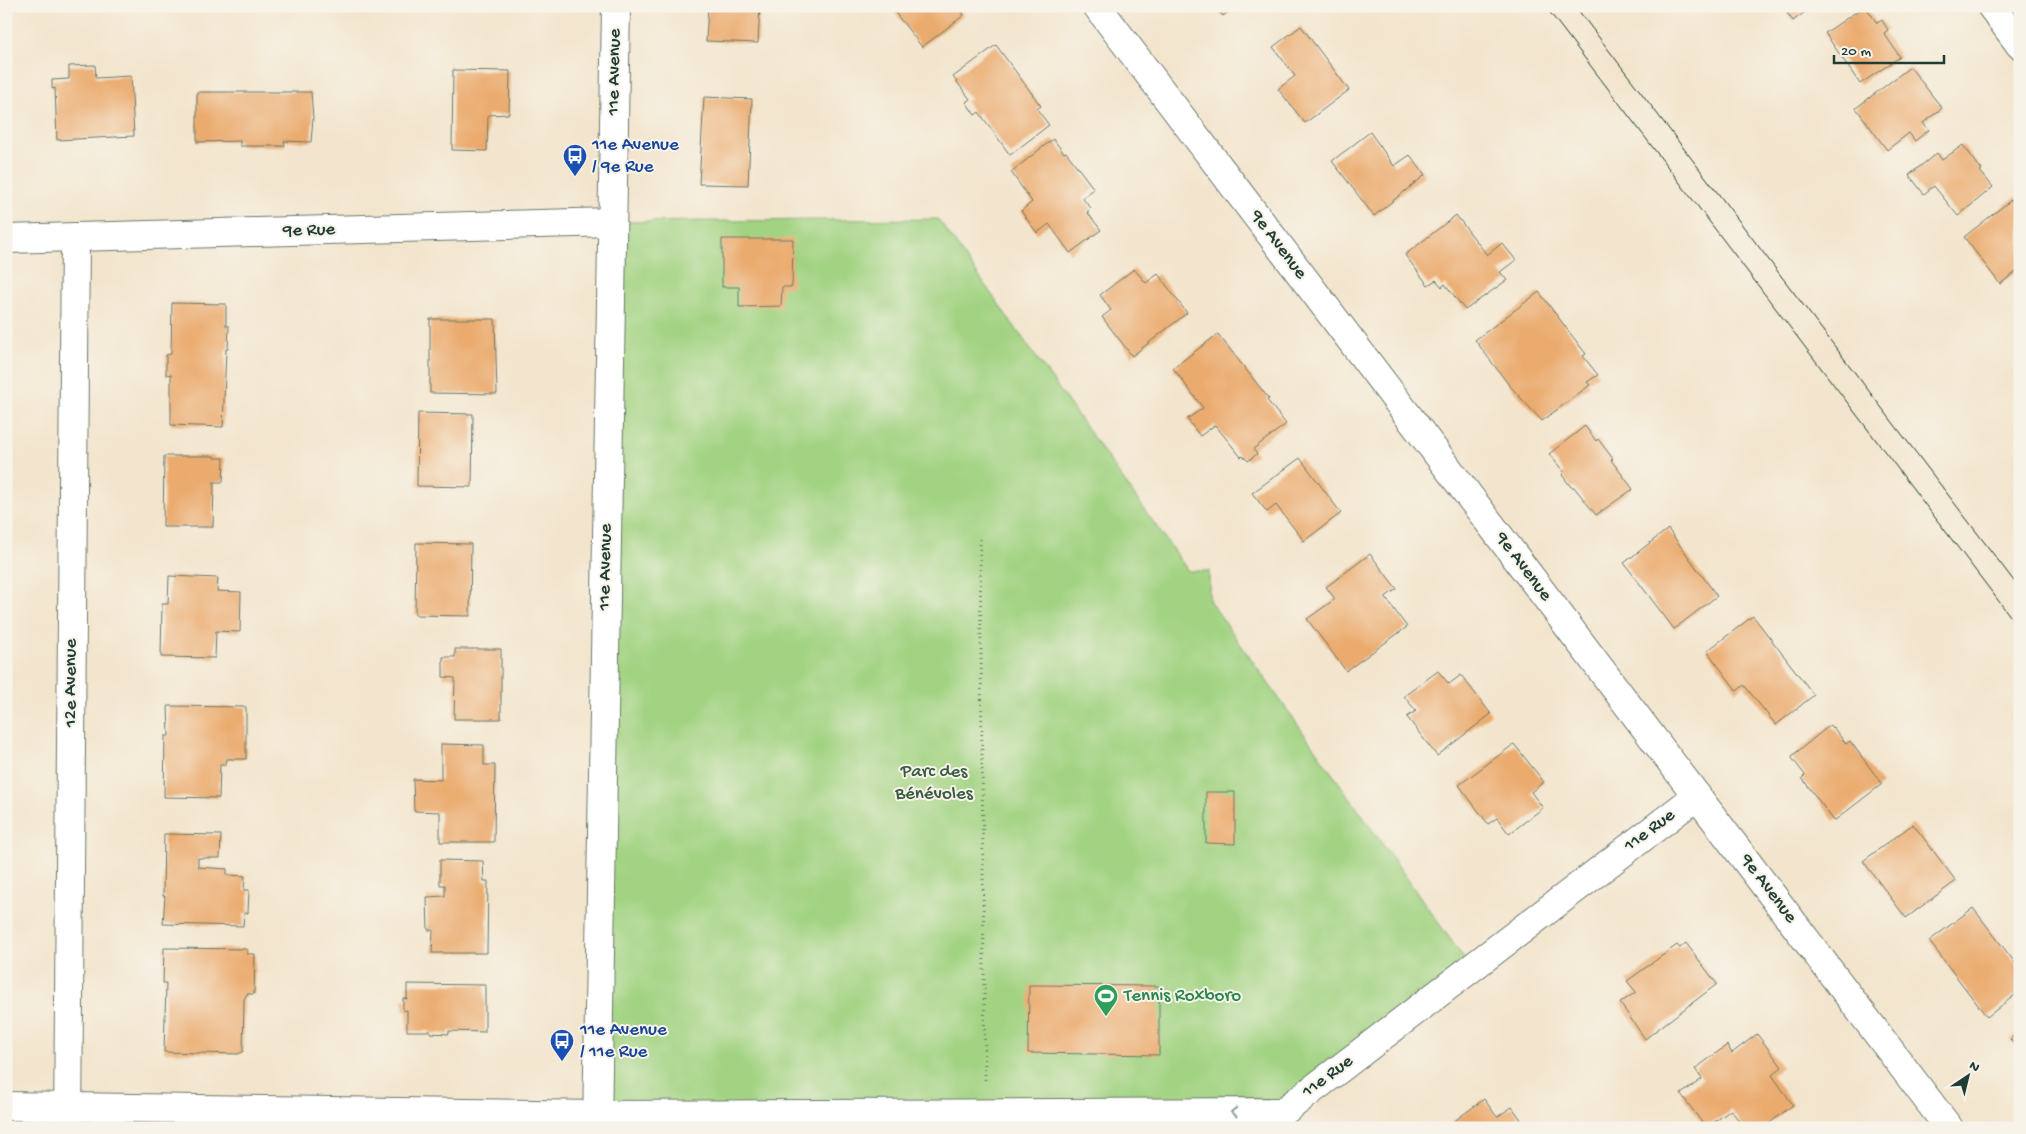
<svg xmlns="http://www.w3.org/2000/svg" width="2026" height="1134" viewBox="0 0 2026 1134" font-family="'Gochi Hand',sans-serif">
	<rect width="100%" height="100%" fill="#f7f3e8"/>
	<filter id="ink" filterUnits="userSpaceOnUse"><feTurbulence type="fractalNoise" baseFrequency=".02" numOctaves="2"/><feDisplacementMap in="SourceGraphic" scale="10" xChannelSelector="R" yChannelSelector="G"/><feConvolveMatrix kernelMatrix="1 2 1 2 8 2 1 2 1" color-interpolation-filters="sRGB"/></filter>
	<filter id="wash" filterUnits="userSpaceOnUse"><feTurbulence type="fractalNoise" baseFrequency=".0096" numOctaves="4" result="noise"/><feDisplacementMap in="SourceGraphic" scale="20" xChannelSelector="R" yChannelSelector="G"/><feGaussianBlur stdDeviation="1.12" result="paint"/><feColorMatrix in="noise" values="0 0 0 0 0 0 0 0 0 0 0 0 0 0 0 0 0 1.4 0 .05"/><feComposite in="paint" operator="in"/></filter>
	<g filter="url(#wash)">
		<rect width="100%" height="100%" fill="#f3e5cd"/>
		<polygon fill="#a2d382" stroke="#60885b" points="938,219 1188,571 1209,571 1209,600 1465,960 1283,1112 597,1115 612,222"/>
		<g id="blocks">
			<g fill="#ebab6e">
				<polygon points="708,6 760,6 758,43 706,41"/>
				<polygon points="890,6 958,6 964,15 922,47"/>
				<polygon points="1215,6 1236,6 1223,16"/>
				<polygon points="1782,6 1813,6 1793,21"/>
				<polygon points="1865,6 1877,23 1882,20 1888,30 1884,33 1900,57 1860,84 1825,33"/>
				<polygon points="1301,26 1349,90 1305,123 1278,89 1295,76 1273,47"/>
				<polygon points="996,45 1041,106 1037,109 1049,125 1010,155 979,112 975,115 966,102 970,99 953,77"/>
				<polygon points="95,65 96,78 131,76 134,136 57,140 55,88 52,89 52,80 69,79 69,66"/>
				<polygon points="1910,67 1942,108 1923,123 1929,130 1915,141 1909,133 1887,150 1856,108"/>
				<polygon points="453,70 510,71 509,114 488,115 487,151 452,150"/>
				<polygon points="197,92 311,92 313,118 311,142 284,141 285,146 240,146 240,141 197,142"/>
				<polygon points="704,97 752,99 748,185 699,184"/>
				<polygon points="1370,132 1394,166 1410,155 1425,175 1374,216 1332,161"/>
				<polygon points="1053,139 1064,153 1066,152 1094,189 1082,198 1091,208 1087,212 1101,230 1070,253 1049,224 1037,233 1021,211 1032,202 1011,172"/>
				<polygon points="1963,145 1982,170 1980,171 1993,187 1958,216 1934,186 1924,194 1909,175 1937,153 1942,160"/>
				<polygon points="2016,196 2020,201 2020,269 2000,284 1964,237"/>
				<polygon points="1456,215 1487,255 1502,243 1516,260 1500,272 1507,280 1465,310 1445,284 1442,287 1436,280 1428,285 1405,255"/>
				<polygon points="722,239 793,239 792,287 782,287 781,306 739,307 739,287 722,287"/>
				<polygon points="1134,269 1146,283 1158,274 1187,313 1132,356 1102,317 1111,310 1100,295"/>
				<polygon points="1539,292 1586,354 1583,356 1598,375 1587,382 1590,385 1542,421 1509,385 1475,340"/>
				<polygon points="172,303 226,304 226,326 229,326 228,349 226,349 223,427 171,425 171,374 166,375 166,355 171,354"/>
				<polygon points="430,319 495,319 497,394 430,393"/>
				<polygon points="1218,334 1269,399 1267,400 1286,424 1253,449 1257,454 1248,461 1243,456 1241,457 1215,425 1200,436 1187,419 1203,408 1173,368"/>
				<polygon points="418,413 473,414 472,487 417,486"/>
				<polygon points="1585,426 1596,441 1598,439 1613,459 1611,460 1633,489 1596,515 1574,487 1571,487 1562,475 1564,472 1549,454"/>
				<polygon points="164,456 214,456 214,458 224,458 223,482 214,482 213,527 163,527"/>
				<polygon points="1300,458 1341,513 1304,541 1276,505 1267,512 1252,493"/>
				<polygon points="1668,529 1717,596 1674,629 1624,563"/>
				<polygon points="416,543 471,544 470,616 415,615"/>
				<polygon points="1370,554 1397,589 1385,597 1407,627 1346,671 1307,619 1335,599 1326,587"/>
				<polygon points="169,576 218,578 217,591 241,592 240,632 216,631 215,658 161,657 162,604 168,604"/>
				<polygon points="1753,616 1814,695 1776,725 1744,685 1737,691 1707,651"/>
				<polygon points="455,649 501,649 501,719 454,719 455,678 443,677 443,657 455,657"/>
				<polygon points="1438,671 1449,684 1461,675 1491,714 1437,756 1407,717 1416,711 1404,696"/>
				<polygon points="168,706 246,707 246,759 227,759 226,765 220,765 219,798 164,797 165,736 169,736"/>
				<polygon points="1830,725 1832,728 1833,727 1846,744 1850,741 1882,784 1834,821 1802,778 1805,775 1792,758 1792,756"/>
				<polygon points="441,744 484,745 484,765 495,765 494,842 440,842 440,812 414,811 413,779 441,780"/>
				<polygon points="1514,744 1544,782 1531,792 1543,808 1509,834 1497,818 1488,824 1459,785"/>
				<polygon points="1206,792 1235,792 1235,844 1206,843"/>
				<polygon points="1913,824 1956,881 1906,918 1863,861"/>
				<polygon points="164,834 221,835 220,858 198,858 198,867 227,869 227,875 245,876 244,890 249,890 248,913 244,913 243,926 163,924 165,896 163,896"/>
				<polygon points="440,860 483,861 484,881 488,881 487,953 432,953 433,930 428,930 427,897 445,896 445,885 440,885"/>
				<polygon points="1973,908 2020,969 2020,991 1987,1017 1929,941"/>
				<polygon points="1686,943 1717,984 1645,1039 1620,1003 1636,992 1627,981 1677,945 1680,948"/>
				<polygon points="164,948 247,949 247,954 255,954 254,994 247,994 244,999 243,1052 238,1054 164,1052 166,983 163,983"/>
				<polygon points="407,984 485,985 485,1032 449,1031 449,1034 430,1033 431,1031 407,1031 407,1010 403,1011 403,998 407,999"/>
				<polygon points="1029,985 1159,986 1159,1055 1028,1053"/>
				<polygon points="2020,1031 2020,1051 2010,1039"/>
				<polygon points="1757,1034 1782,1067 1772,1075 1793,1105 1763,1128 1744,1128 1731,1110 1706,1128 1681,1094 1702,1079 1695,1069 1727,1045 1732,1053"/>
				<polygon points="1484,1099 1497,1117 1512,1107 1527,1128 1445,1128"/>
			</g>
		</g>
	</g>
	<g filter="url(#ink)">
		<use href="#blocks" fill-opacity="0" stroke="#69786a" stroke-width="1"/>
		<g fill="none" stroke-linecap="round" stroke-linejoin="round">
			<defs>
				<g id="street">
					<polyline points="1097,6 1949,1128"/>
					<polyline points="1991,6 2020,45"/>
					<polyline points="6,239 612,222"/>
					<polyline points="6,1106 597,1115 1283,1112 1697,796"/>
					<polyline points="68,1128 75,237"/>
					<polyline points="597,1128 616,6"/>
				</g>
			</defs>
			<use href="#street" stroke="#69786a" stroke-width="30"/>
			<polyline stroke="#69786a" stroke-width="3" stroke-dasharray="1 4" stroke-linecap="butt" points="980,539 985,1081"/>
			<use href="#street" stroke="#fff" stroke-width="28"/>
			<g stroke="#1f3d34" stroke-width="1">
				<polyline points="1545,6 2020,629"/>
				<polyline points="1575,6 2020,589"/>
			</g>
		</g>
		<defs><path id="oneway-chevron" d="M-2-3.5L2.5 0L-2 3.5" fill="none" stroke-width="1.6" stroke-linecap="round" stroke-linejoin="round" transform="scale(1.25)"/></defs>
		<use stroke="#8f9e9a" href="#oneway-chevron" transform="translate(1234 1112) rotate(180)"/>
	</g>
	<defs>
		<symbol id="bus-pin" viewBox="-11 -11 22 30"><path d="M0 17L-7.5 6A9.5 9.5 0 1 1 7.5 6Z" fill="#1a4fb4" stroke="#f7f3e8"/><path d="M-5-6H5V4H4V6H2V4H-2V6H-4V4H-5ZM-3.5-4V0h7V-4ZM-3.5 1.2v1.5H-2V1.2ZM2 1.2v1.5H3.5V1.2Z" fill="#fff"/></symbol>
		<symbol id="stadium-pin" viewBox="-11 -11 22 30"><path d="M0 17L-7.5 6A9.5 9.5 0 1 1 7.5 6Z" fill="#2e9e5b" stroke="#f7f3e8"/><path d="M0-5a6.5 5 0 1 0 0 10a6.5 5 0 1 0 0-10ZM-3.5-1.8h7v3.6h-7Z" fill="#fff"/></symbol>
	</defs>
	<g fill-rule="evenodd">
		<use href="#bus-pin" x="561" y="142" width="28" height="38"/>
		<use href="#stadium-pin" x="1092" y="982" width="28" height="38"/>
		<use href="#bus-pin" x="548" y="1027" width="28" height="38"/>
	</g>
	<g text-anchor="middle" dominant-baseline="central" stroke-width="4" stroke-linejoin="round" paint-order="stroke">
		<g font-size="19" fill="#1f3d34" stroke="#f7f3e8">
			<text transform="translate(615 72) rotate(-89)">11e Avenue</text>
			<text transform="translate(309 231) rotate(-2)">9e Rue</text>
			<text transform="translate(1278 245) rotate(53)">9e Avenue</text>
			<text transform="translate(606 567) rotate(-89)">11e Avenue</text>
			<text transform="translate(1523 567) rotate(53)">9e Avenue</text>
			<text transform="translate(71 683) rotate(-90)">12e Avenue</text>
			<text transform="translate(1650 831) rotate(-37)">11e Rue</text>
			<text transform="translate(1768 889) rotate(53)">9e Avenue</text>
			<text transform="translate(1328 1077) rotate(-37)">11e Rue</text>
		</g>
		<g font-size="19" fill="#164399" stroke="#f7f3e8" text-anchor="start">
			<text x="592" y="145">11e Avenue<tspan x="592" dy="22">/ 9e Rue</tspan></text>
			<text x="580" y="1030">11e Avenue<tspan x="580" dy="22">/ 11e Rue</tspan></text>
		</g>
		<g font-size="19" fill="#395b44" stroke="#f7f3e8">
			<text x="934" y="772">Parc des<tspan x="934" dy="22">Bénévoles</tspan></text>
		</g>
		<g font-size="19" fill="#27864d" stroke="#f7f3e8" text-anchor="start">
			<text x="1124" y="996">Tennis Roxboro</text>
		</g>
	</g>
	<rect width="2026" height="1134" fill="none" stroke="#f7f3e8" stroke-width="25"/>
	<g transform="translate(1968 1076) rotate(35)" stroke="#f7f3e8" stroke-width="4" paint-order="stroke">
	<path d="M0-4L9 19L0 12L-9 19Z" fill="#1f3d34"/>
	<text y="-8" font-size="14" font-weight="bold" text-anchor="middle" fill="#1f3d34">N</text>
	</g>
	<path d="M1834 55v8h110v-8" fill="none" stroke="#1f3d34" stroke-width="2.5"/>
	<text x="1841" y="55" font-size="15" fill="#1f3d34" stroke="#f7f3e8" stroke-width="4" paint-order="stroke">20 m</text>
</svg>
